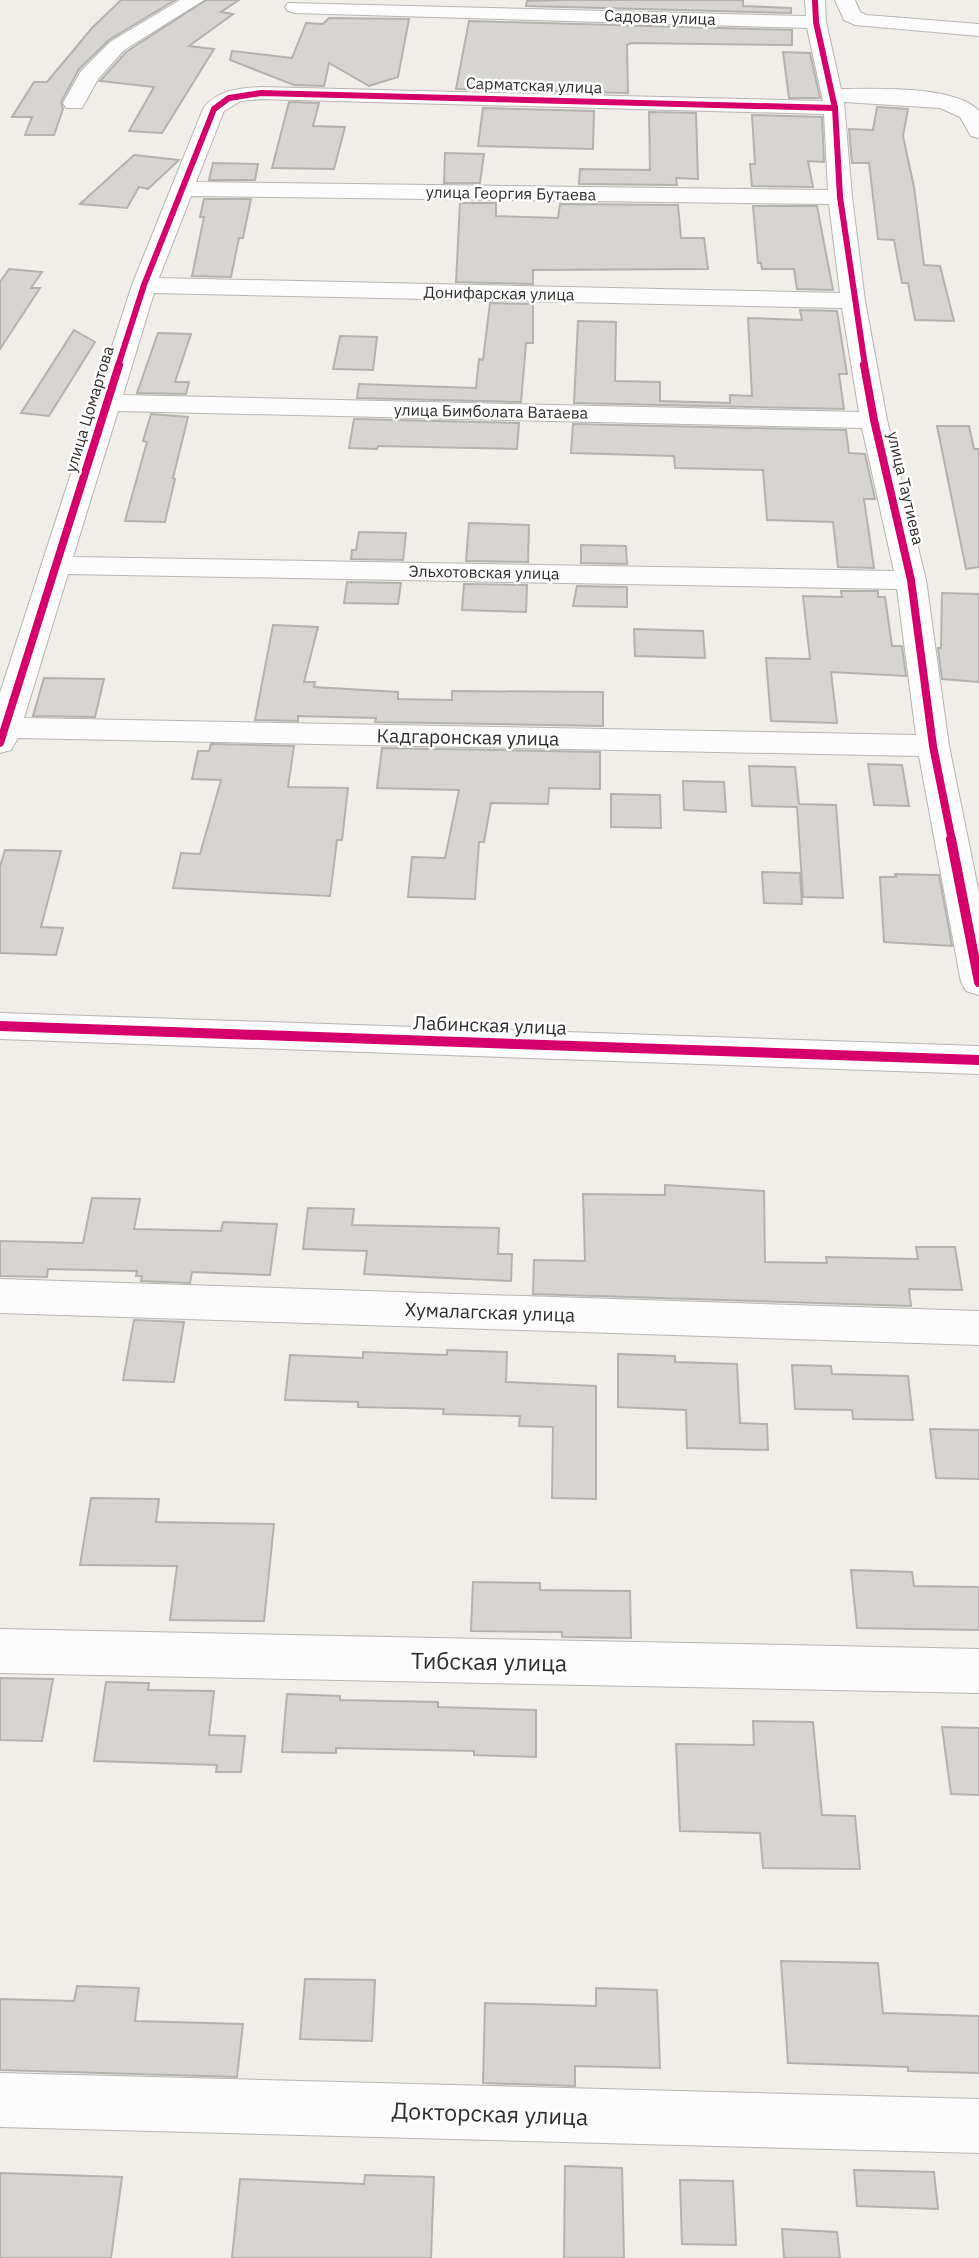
<svg xmlns="http://www.w3.org/2000/svg" width="979" height="2258" viewBox="0 0 979 2258" font-family="'IBM Plex Sans',sans-serif">
	<rect width="100%" height="100%" fill="#f1eeea"/>
	<g fill="#d7d5d2" stroke="#b4b2af" stroke-width="2">
		<polygon points="121,0 175,0 109,40 79,69 61,102 63,109 54,135 25,135 32,117 12,117 34,82 47,82 92,28"/>
		<polygon points="206,0 239,0 221,12 233,14 189,46 214,49 162,133 129,131 154,87 100,81 126,52"/>
		<polygon points="564,0 743,0 743,6 791,8 791,13 526,6 527,1"/>
		<polygon points="329,18 409,19 398,77 369,86 329,63 324,86 294,85 230,60 232,51 292,58 306,23 323,24"/>
		<polygon points="469,21 792,30 792,45 631,43 627,45 628,93 456,89"/>
		<polygon points="783,52 810,53 820,98 789,98"/>
		<polygon points="289,102 319,103 313,126 345,127 334,169 272,168"/>
		<polygon points="877,107 908,109 903,136 914,187 924,265 940,266 954,321 915,320 908,283 902,283 894,240 878,239 869,163 852,163 849,129 873,130"/>
		<polygon points="483,108 594,111 593,149 478,146"/>
		<polygon points="649,112 696,113 698,179 676,178 677,185 579,184 580,169 650,170"/>
		<polygon points="752,115 822,117 824,162 808,161 813,187 752,186 750,164 755,164"/>
		<polygon points="445,153 484,154 480,183 444,183"/>
		<polygon points="134,155 179,160 148,189 139,187 127,208 80,204"/>
		<polygon points="213,163 258,164 255,180 209,180"/>
		<polygon points="204,199 251,199 243,238 239,238 231,277 192,276 204,217 200,217"/>
		<polygon points="460,203 496,203 496,216 558,218 560,204 678,205 681,238 704,238 708,269 533,270 533,284 456,282"/>
		<polygon points="753,206 817,206 833,290 797,289 794,269 762,269 761,263 758,263"/>
		<polygon points="9,269 42,272 31,288 40,288 0,349 0,282"/>
		<polygon points="490,303 533,304 533,343 526,343 521,402 357,398 359,384 476,388 479,359 483,360"/>
		<polygon points="800,310 837,311 847,374 839,374 844,409 574,403 578,321 616,322 615,381 660,382 660,401 730,403 730,395 752,396 748,318 802,320"/>
		<polygon points="74,330 95,342 49,416 21,413"/>
		<polygon points="158,333 191,334 175,382 189,382 186,394 137,393"/>
		<polygon points="340,336 377,337 373,370 333,369"/>
		<polygon points="151,414 188,417 173,478 175,479 165,522 125,521 147,442 143,441"/>
		<polygon points="354,419 519,423 517,449 378,446 377,449 349,448"/>
		<polygon points="573,424 846,430 849,453 865,454 875,499 864,499 874,568 838,567 833,522 767,520 763,470 675,468 674,456 571,453"/>
		<polygon points="937,426 969,426 974,449 979,449 979,567 966,569"/>
		<polygon points="469,523 529,525 528,562 466,561"/>
		<polygon points="359,532 406,533 403,560 351,559 352,550 356,550"/>
		<polygon points="581,545 626,546 627,564 581,563"/>
		<polygon points="347,582 401,583 398,604 344,603"/>
		<polygon points="464,584 527,585 526,612 462,610"/>
		<polygon points="577,586 627,587 627,607 573,606"/>
		<polygon points="841,591 878,591 878,597 885,597 892,646 902,646 906,676 831,672 837,723 771,721 766,658 810,659 803,596 842,597"/>
		<polygon points="942,593 979,594 979,682 942,679 938,648 941,648"/>
		<polygon points="273,625 318,627 304,682 315,682 314,687 398,692 398,699 452,700 452,691 603,692 603,726 375,722 376,718 298,716 298,721 255,720"/>
		<polygon points="634,629 703,631 705,658 635,656"/>
		<polygon points="44,678 104,679 95,717 33,716"/>
		<polygon points="211,744 294,746 288,787 348,788 342,840 337,840 330,896 173,888 181,853 200,854 221,780 192,779 198,751 209,751"/>
		<polygon points="382,748 600,752 600,789 549,788 548,804 491,803 484,842 479,842 475,899 408,897 412,857 445,858 459,790 377,788"/>
		<polygon points="868,764 902,765 909,806 874,805"/>
		<polygon points="749,766 795,767 799,804 836,805 843,898 803,897 797,807 752,806"/>
		<polygon points="683,781 724,782 726,812 684,810"/>
		<polygon points="611,794 660,795 661,828 611,827"/>
		<polygon points="5,850 61,851 41,927 63,928 56,955 0,953 0,867"/>
		<polygon points="762,872 800,873 802,904 764,903"/>
		<polygon points="895,874 939,875 952,946 884,942 880,877 896,877"/>
		<polygon points="665,1185 764,1191 765,1262 827,1263 826,1257 918,1259 916,1247 955,1247 962,1290 909,1289 911,1306 533,1294 534,1260 585,1261 583,1194 665,1195"/>
		<polygon points="92,1198 140,1199 134,1229 221,1231 223,1222 277,1224 270,1275 192,1272 190,1283 141,1281 142,1276 136,1276 137,1271 48,1269 47,1277 0,1276 0,1241 83,1243"/>
		<polygon points="308,1208 354,1209 352,1225 499,1228 498,1254 512,1254 511,1281 364,1274 367,1251 303,1249"/>
		<polygon points="134,1320 184,1322 174,1382 123,1380"/>
		<polygon points="447,1350 507,1352 506,1382 596,1386 596,1499 552,1498 553,1427 519,1426 520,1416 443,1414 444,1409 358,1407 358,1402 285,1400 290,1355 363,1358 363,1352 447,1355"/>
		<polygon points="618,1354 675,1356 675,1362 737,1364 740,1423 767,1424 768,1450 687,1448 686,1410 618,1407"/>
		<polygon points="792,1365 831,1366 832,1374 908,1376 913,1420 853,1419 852,1410 795,1409"/>
		<polygon points="930,1429 979,1430 979,1479 936,1478"/>
		<polygon points="91,1498 159,1499 156,1522 274,1524 264,1621 170,1620 177,1566 80,1565"/>
		<polygon points="851,1570 912,1572 914,1586 979,1587 979,1630 857,1628"/>
		<polygon points="473,1582 540,1583 540,1590 630,1591 631,1638 562,1637 562,1632 471,1631"/>
		<polygon points="0,1678 53,1679 42,1741 0,1740"/>
		<polygon points="106,1682 149,1683 148,1690 214,1691 209,1735 245,1736 241,1772 216,1772 217,1765 94,1761"/>
		<polygon points="287,1694 340,1696 340,1700 438,1702 438,1707 536,1710 536,1757 474,1755 474,1751 336,1748 336,1753 282,1752"/>
		<polygon points="753,1721 813,1722 822,1815 855,1816 860,1869 763,1868 760,1833 680,1831 676,1744 754,1745"/>
		<polygon points="942,1727 979,1728 979,1795 951,1794"/>
		<polygon points="781,1961 878,1963 883,2013 979,2016 979,2073 908,2071 908,2067 788,2063"/>
		<polygon points="305,1979 375,1980 372,2041 300,2039"/>
		<polygon points="77,1986 139,1988 135,2021 243,2024 237,2077 0,2070 0,1999 74,2001"/>
		<polygon points="596,1988 657,1990 660,2068 575,2066 575,2086 483,2083 485,2003 596,2006"/>
		<polygon points="565,2166 622,2168 624,2258 564,2258"/>
		<polygon points="854,2170 934,2172 938,2209 857,2206"/>
		<polygon points="0,2173 122,2177 111,2258 0,2258"/>
		<polygon points="365,2175 434,2177 431,2258 232,2258 240,2179 364,2184"/>
		<polygon points="680,2180 733,2181 736,2245 682,2244"/>
		<polygon points="782,2229 837,2232 840,2258 784,2258"/>
	</g>
	<g fill="none" stroke-linecap="round" stroke-linejoin="round">
		<defs>
			<g id="minor">
				<polygon points="180,0 204,0 124,50 98,79 82,108 66,108 63,103 81,71 110,42"/>
				<path d="M805 0H825L826 22 841 89C875 89 955 85 979 111V138L971 136 960 117 940 108 844 102 852 197 865 301 887 420 926 580 949 746 979 893V995L966 991 961 982 919 756 18 738 11 750 0 753V693L132 285 203 109C216 90 240 88 261 87L823 101 807 28 295 13 288 11 285 7 288 3 806 16ZM261 99 824 114 828 190 196 182 224 111 241 101ZM191 196 829 204 840 293 159 278ZM154 293 842 308 859 412 123 395ZM118 411 862 428 894 571 73 557ZM68 574 897 589 916 735 24 718Z"/>
				<polygon points="835,0 855,0 860,12 866,15 979,24 979,36 855,25 844,20"/>
				<polygon points="0,1013 979,1046 979,1074 0,1039"/>
				<polygon points="0,1279 979,1311 979,1345 0,1313"/>
				<polygon points="0,1629 979,1649 979,1693 0,1673"/>
				<polygon points="0,2073 979,2099 979,2153 0,2127"/>
			</g>
		</defs>
		<use href="#minor" stroke="#b7b4b1" stroke-width="2"/>
		<use href="#minor" fill="#fdfcfc" fill-rule="evenodd"/>
		<defs>
			<g id="cycleway-far2">
				<polyline points="815,0 816,22 835,108 840,197 865,366"/>
				<polyline points="118,366 144,285 214,109 229,98 261,93 835,108"/>
			</g>
			<g id="cycleway-far1">
				<polyline points="864,365 874,420 911,580 933,746 952,841"/>
				<polyline points="0,743 119,365"/>
			</g>
			<g id="cycleway">
				<polyline points="951,839 979,982"/>
				<polyline points="0,1026 979,1060"/>
			</g>
		</defs>
		<use href="#cycleway-far2" stroke="#fff" stroke-width="9"/>
		<use href="#cycleway-far1" stroke="#fff" stroke-width="11"/>
		<use href="#cycleway" stroke="#fff" stroke-width="15"/>
		<use href="#cycleway-far2" stroke="#d6006c" stroke-width="6"/>
		<use href="#cycleway-far1" stroke="#d6006c" stroke-width="8"/>
		<use href="#cycleway" stroke="#d6006c" stroke-width="10"/>
	</g>
	<g text-anchor="middle" dominant-baseline="central" stroke-width="5" stroke-linejoin="round" paint-order="stroke">
		<g font-size="16" fill="#302e2b" stroke="#fff">
			<text transform="translate(660 17) rotate(2)">Садовая улица</text>
			<text transform="translate(534 85) rotate(2)">Сарматская улица</text>
			<text transform="translate(511 193) rotate(1)">улица Георгия Бутаева</text>
			<text transform="translate(499 293) rotate(1)">Донифарская улица</text>
			<text transform="translate(89 409) rotate(-73)">улица Цомартова</text>
			<text transform="translate(491 411) rotate(1)">улица Бимболата Ватаева</text>
			<text transform="translate(906 488) rotate(77)">улица Таутиева</text>
			<text transform="translate(484 572) rotate(1)">Эльхотовская улица</text>
		</g>
		<g font-size="19" fill="#302e2b" stroke="#fff">
			<text transform="translate(468 737) rotate(1)">Кадгаронская улица</text>
			<text transform="translate(490 1025) rotate(2)">Лабинская улица</text>
			<text transform="translate(490 1312) rotate(2)">Хумалагская улица</text>
		</g>
		<g font-size="23" fill="#302e2b" stroke="#fff">
			<text transform="translate(489 1661) rotate(1)">Тибская улица</text>
			<text transform="translate(490 2113) rotate(2)">Докторская улица</text>
		</g>
	</g>
</svg>
